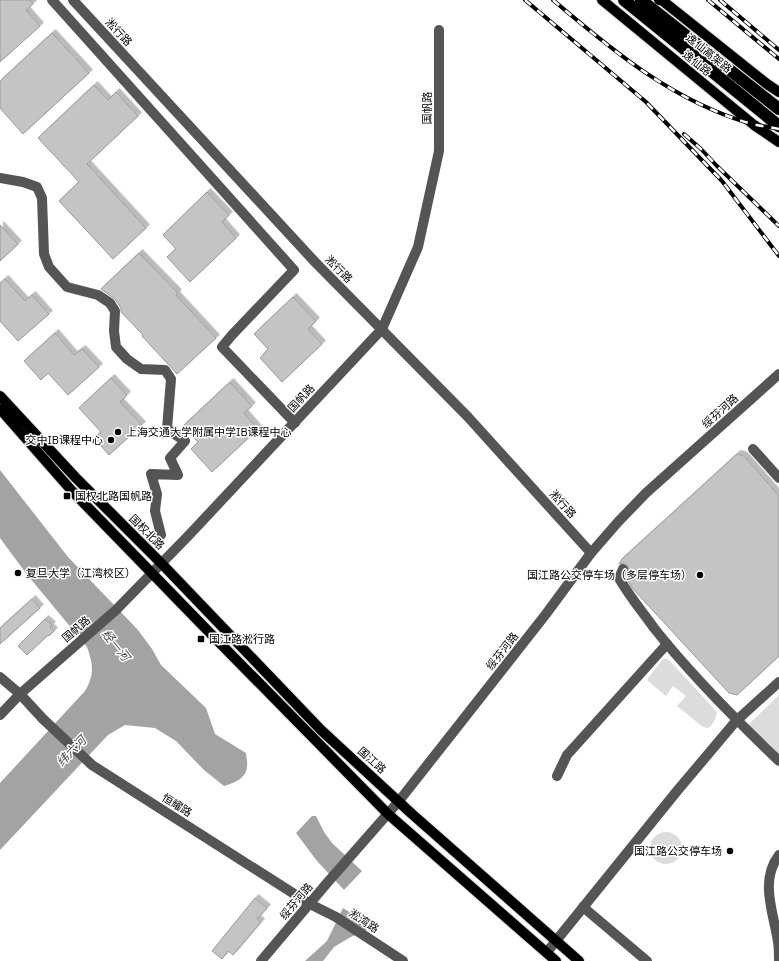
<svg xmlns="http://www.w3.org/2000/svg" width="779" height="961" viewBox="0 0 779 961" font-family="'IBM Plex Sans','Noto Sans SC',sans-serif">
	<defs>
		<filter id="shadow"><feDropShadow dx="3.5" dy="-3.5" stdDeviation="0" flood-color="#0004"/></filter>
	</defs>
	<rect width="100%" height="100%" fill="#fff"/>
	<g fill="#dcdcdc">
		<path d="M663 659H667L670 661 717 712C716 719 714 723 708 728L703 727 677 706 686 696 673 686 666 696 648 681V678Z"/>
		<polygon points="779,695 779,756 748,727 749,724"/>
		<circle cx="666" cy="848" r="16"/>
	</g>
	<g fill="#a3a3a3">
		<path d="M0 470 68 557 138 630 152 649 161 665 206 708 215 734 246 753C246 757 248 762 247 766 247 778 234 783 224 786L204 770 176 741 155 728 125 725 108 735 0 850V783L85 691C95 674 93 664 87 647L25 572 0 538Z"/>
		<polygon points="312,816 316,816 324,832 332,843 362,871 344,890 317,861 296,833"/>
		<polygon points="343,908 372,927 349,938 334,947 323,961 305,961 327,941"/>
	</g>
	<g fill="#c4c4c4" stroke="#999" filter="url(#shadow)">
		<polygon points="0,0 30,0 33,4 26,10 40,26 0,62"/>
		<polygon points="52,33 89,73 23,134 0,108 0,81"/>
		<polygon points="94,85 108,100 116,92 138,116 87,164 146,228 113,259 59,201 79,182 38,138"/>
		<polygon points="207,192 229,215 222,222 236,238 190,282 167,257 176,249 163,235"/>
		<polygon points="0,225 18,244 0,261"/>
		<polygon points="139,253 178,293 176,295 216,338 177,374 142,336 143,335 121,312 121,308 115,299 101,289"/>
		<polygon points="5,279 25,301 32,295 49,314 18,341 0,321 0,283"/>
		<polygon points="293,297 316,321 308,329 322,344 282,382 260,358 268,349 254,334"/>
		<polygon points="55,333 74,355 82,349 99,367 68,395 48,373 41,380 24,361"/>
		<polygon points="111,378 127,395 120,402 142,425 109,455 94,438 101,432 79,408"/>
		<polygon points="230,382 252,406 244,413 258,429 212,472 191,449 198,442 183,426"/>
		<polygon points="737,454 742,455 746,458 779,496 779,656 737,695 729,693 633,589 626,578 629,571 628,566 625,563 619,564 622,559"/>
		<polygon points="32,599 40,608 0,644 0,628"/>
		<polygon points="45,619 52,625 50,627 54,631 49,636 48,635 27,655 18,646"/>
		<polygon points="255,898 267,908 257,919 261,922 233,955 228,951 222,959 212,951"/>
	</g>
	<g fill="none" stroke-linecap="round" stroke-linejoin="round">
		<defs>
			<g id="major">
				<polyline points="602,0 754,125 779,142"/>
				<polyline points="659,0 663,1 767,84 779,92"/>
				<polyline points="0,396 76,478 162,564 321,730 412,814 579,961"/>
				<polyline points="0,409 72,491 210,633 388,814 556,961"/>
			</g>
			<g id="highway">
				<polyline points="624,0 779,126"/>
				<polyline points="641,0 779,109"/>
			</g>
		</defs>
		<use href="#major" stroke="#dbdbdb" stroke-width="12"/>
		<use href="#highway" stroke="#dbdbdb" stroke-width="14"/>
		<g stroke="#555" stroke-width="10">
			<polyline points="52,0 294,270 232,335 222,347 295,423"/>
			<polyline points="73,0 315,262 468,417 591,553"/>
			<polyline points="0,178 23,182 37,187 42,198 44,254 49,267 67,287 98,295 110,303 115,311 114,331 116,347 127,359 141,369 165,370 171,379 167,429 185,441 170,458 178,475 151,474 157,494 155,511 161,535"/>
			<polyline points="753,449 779,478"/>
			<path d="M623 569 619 578C629 596 642 611 654 628 692 676 735 719 779 761"/>
			<polyline points="0,677 20,694 43,719 92,765 310,904 336,917 403,961"/>
			<polyline points="0,715 20,694 116,610 190,534 382,329 418,247 439,151 439,30"/>
			<polyline points="557,776 567,755 667,644"/>
			<polyline points="583,907 647,961"/>
			<polyline points="547,952 677,791 736,721 779,682"/>
			<polyline points="261,961 327,883 399,801 546,614 591,553 618,522 646,493 779,374"/>
			<path d="M779 961C779 955 779 948 778 942 774 914 759 881 779 855"/>
		</g>
		<use href="#major" stroke="#000" stroke-width="10"/>
		<use href="#highway" stroke="#000" stroke-width="12"/>
		<defs>
			<g id="rail">
				<polyline points="525,0 646,102 722,181 779,256"/>
				<path d="M553 0C613 51 674 102 752 124 761 126 770 127 779 129"/>
				<polyline points="708,0 779,59"/>
				<polyline points="720,0 779,50"/>
				<polyline points="684,134 701,149 717,166 779,226"/>
			</g>
		</defs>
		<use href="#rail" stroke="#000" stroke-width="4"/>
		<use href="#rail" stroke="#fff" stroke-width="2.5" stroke-dasharray="8" stroke-linecap="butt"/>
	</g>
	<g fill="#000" stroke="#fff" stroke-width="1.5">
		<circle cx="118" cy="432" r="4"/>
		<circle cx="111" cy="440" r="4"/>
		<rect x="63" y="492" width="8" height="8" rx="2"/>
		<circle cx="18" cy="573" r="4"/>
		<circle cx="700" cy="575" r="4"/>
		<rect x="197" y="635" width="8" height="8" rx="2"/>
		<circle cx="730" cy="851" r="4"/>
	</g>
	<g text-anchor="middle" dominant-baseline="central" stroke-width="3" stroke-linejoin="round" paint-order="stroke">
		<g font-size="11" fill="#000" stroke="#fff">
			<text transform="translate(119 32) rotate(47)">淞行路</text>
			<text transform="translate(709 53) rotate(39)">逸仙高架路</text>
			<text transform="translate(697 63) rotate(39)">逸仙路</text>
			<text transform="translate(427 108) rotate(-90)">国帆路</text>
			<text transform="translate(339 269) rotate(45)">淞行路</text>
			<text transform="translate(301 398) rotate(-47)">国帆路</text>
			<text transform="translate(720 411) rotate(-42)">绥芬河路</text>
			<text transform="translate(563 504) rotate(48)">淞行路</text>
			<text transform="translate(147 532) rotate(45)">国权北路</text>
			<text transform="translate(76 629) rotate(-41)">国帆路</text>
			<text transform="translate(502 651) rotate(-52)">绥芬河路</text>
			<text transform="translate(372 760) rotate(42)">国江路</text>
			<text transform="translate(177 805) rotate(32)">恒耀路</text>
			<text transform="translate(296 901) rotate(-50)">绥芬河路</text>
			<text transform="translate(364 921) rotate(33)">淞湾路</text>
		</g>
		<g font-size="11" fill="#000" stroke="#fff" text-anchor="start">
			<text x="126" y="432">上海交通大学附属中学IB课程中心</text>
			<text x="103" y="440" text-anchor="end">交中IB课程中心</text>
			<text x="75" y="496">国权北路国帆路</text>
			<text x="26" y="573">复旦大学（江湾校区）</text>
			<text x="692" y="575" text-anchor="end">国江路公交停车场（多层停车场）</text>
			<text x="209" y="639">国江路淞行路</text>
			<text x="722" y="851" text-anchor="end">国江路公交停车场</text>
		</g>
		<g font-size="12" font-style="italic" fill="#444" stroke="#fff">
			<text transform="translate(116 645) rotate(51)">经一河</text>
			<text transform="translate(71 751) rotate(-46)">纬六河</text>
		</g>
	</g>
</svg>
